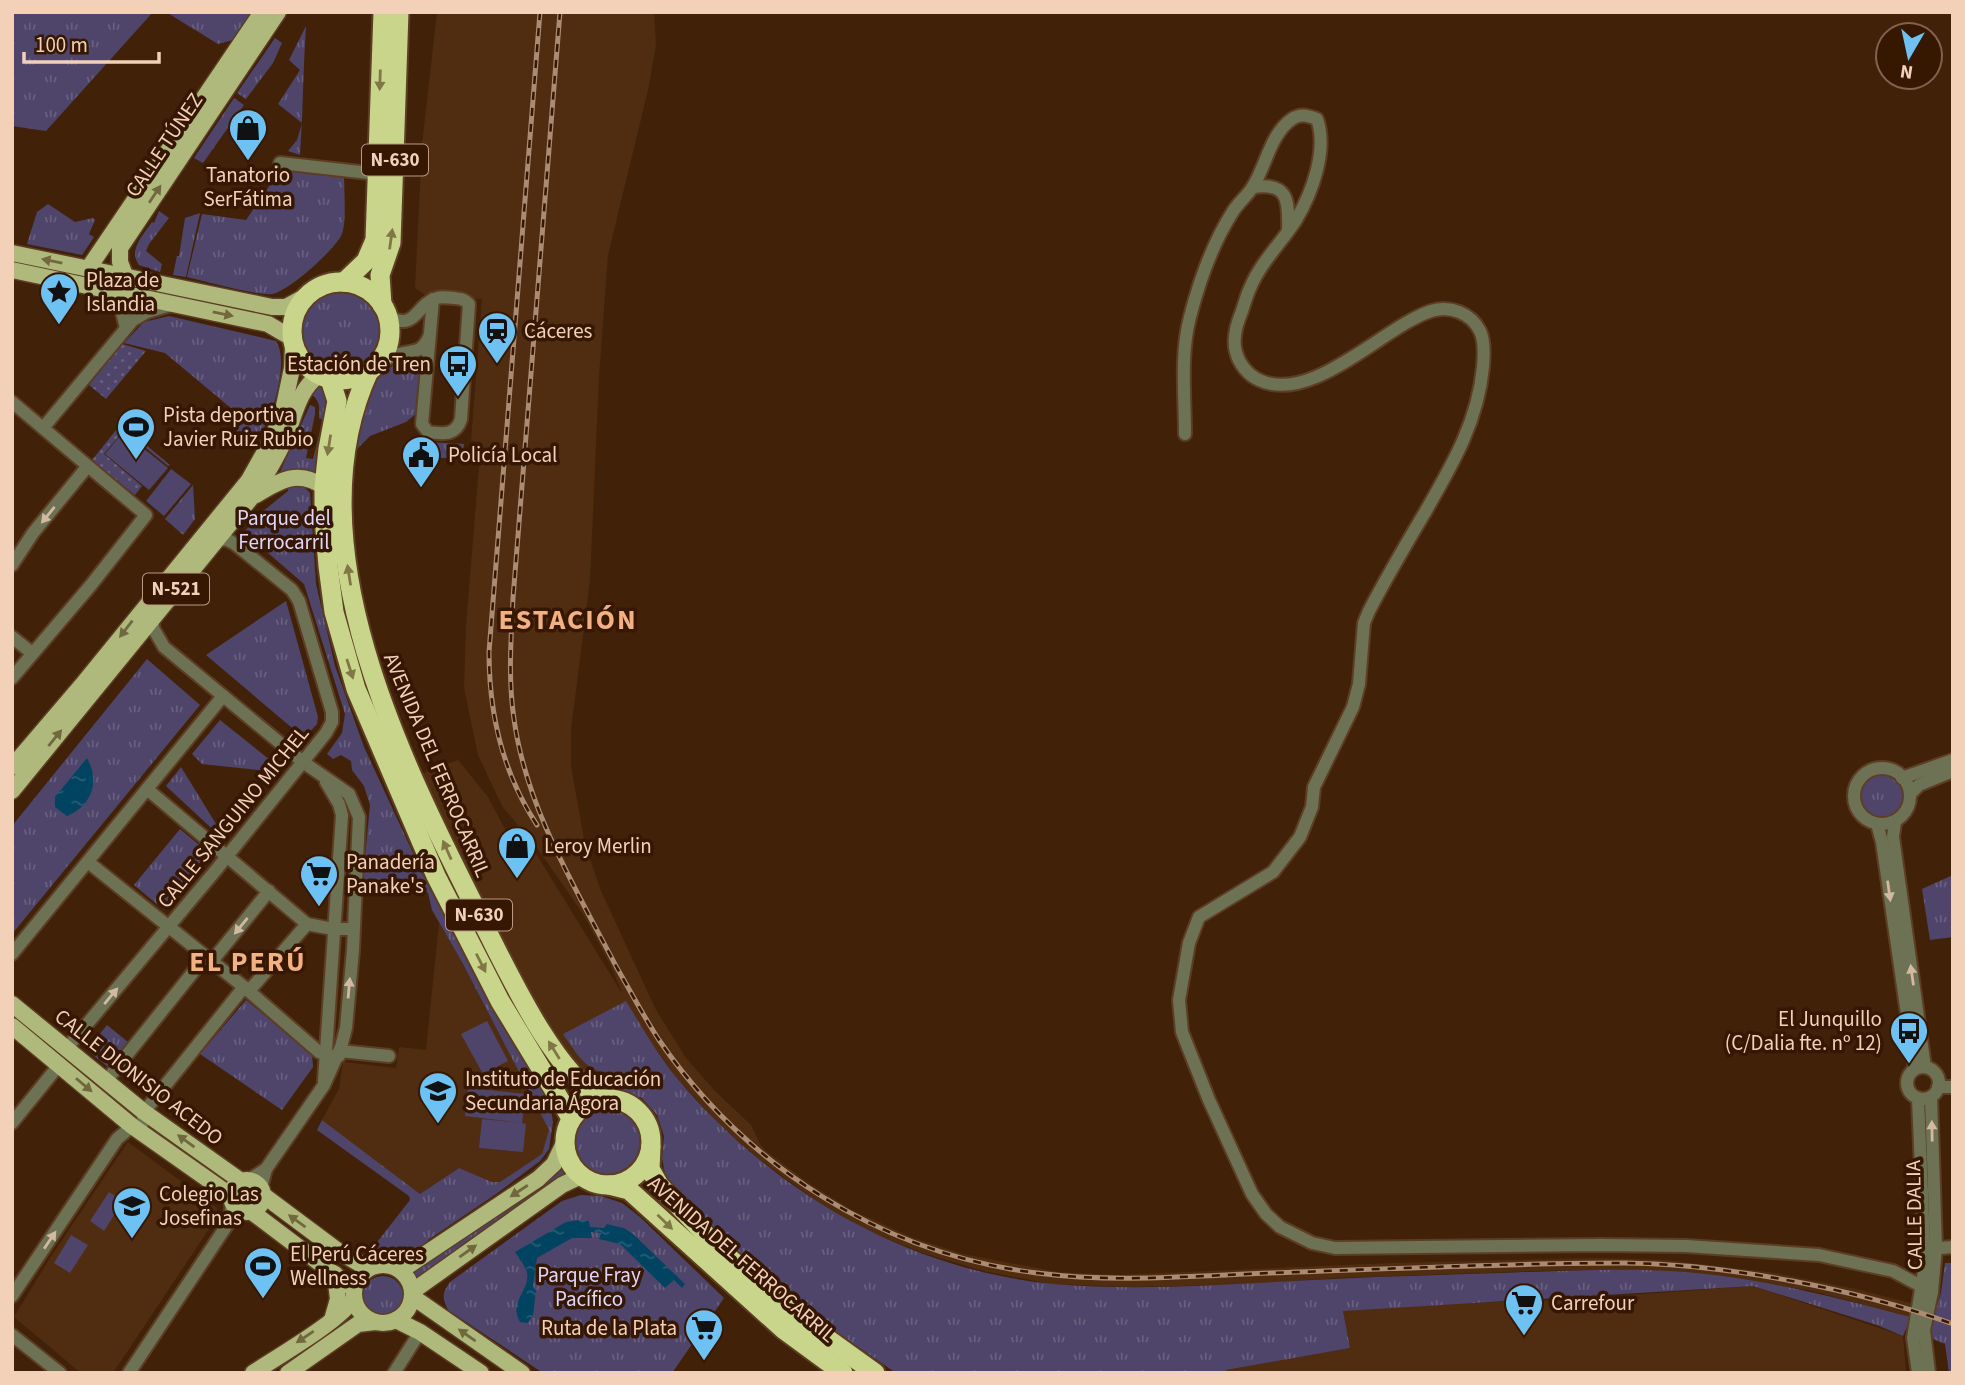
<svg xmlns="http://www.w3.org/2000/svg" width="1965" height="1385" viewBox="0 0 1965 1385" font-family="'Source Sans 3',sans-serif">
	<defs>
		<pattern id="grass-tufts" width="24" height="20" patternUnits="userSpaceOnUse" patternTransform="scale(1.75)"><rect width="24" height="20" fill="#4f456b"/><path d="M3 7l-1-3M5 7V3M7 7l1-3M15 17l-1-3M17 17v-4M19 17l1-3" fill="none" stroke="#695f7e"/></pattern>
		<pattern id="garden-dots" width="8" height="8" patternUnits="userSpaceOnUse" patternTransform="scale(1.75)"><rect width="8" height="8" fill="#4f456b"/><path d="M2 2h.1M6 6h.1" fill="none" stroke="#695f7e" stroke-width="1.8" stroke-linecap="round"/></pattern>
		<pattern id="water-ripples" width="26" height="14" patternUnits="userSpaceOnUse" patternTransform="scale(1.75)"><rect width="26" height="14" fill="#014461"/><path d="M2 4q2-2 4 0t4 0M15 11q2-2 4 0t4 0" fill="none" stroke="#265e76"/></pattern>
	</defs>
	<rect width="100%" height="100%" fill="#412208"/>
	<g fill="#502d10" fill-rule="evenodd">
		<path d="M437 12H654L656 45 648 90 608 255 599 376 590 580 571 729V766L585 845 601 891 656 1010 686 1058 715 1091 751 1125 760 1144 766 1151 810 1184 852 1210 911 1237 963 1254 1058 1272 1118 1275 1392 1263 1598 1258 1665 1260 1776 1273 1856 1289 1914 1304 1911 1317 1808 1290 1668 1271 1566 1270 1335 1278 1231 1285 1127 1287 1051 1284 983 1271 926 1254 867 1231 815 1200 759 1159 720 1125 675 1076 653 1046 635 1056 597 1088 572 1064 524 987 469 878 421 774 458 760 488 797 506 831 518 825 502 806 478 755 464 688 466 626 481 442 471 441 482 299 437 295 431 299 415 288 422 145ZM519 826 531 839 583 914 611 966 623 995Z"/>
		<polygon points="439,923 463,964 549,1130 549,1135 542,1154 500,1182 492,1182 459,1168 420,1194 322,1120 339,1089 343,1062 396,1068 399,1047 426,1050"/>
		<polygon points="128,1142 217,1208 217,1217 113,1373 81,1373 14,1317 50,1258"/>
		<polygon points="1753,1286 1903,1336 1906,1373 1225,1373 1226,1370 1350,1348 1343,1311 1404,1305 1562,1300"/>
	</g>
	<g fill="url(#grass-tufts)">
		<polygon points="12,12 153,12 46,131 12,126"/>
		<polygon points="166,12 254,12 236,39 218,44"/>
		<path d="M306 26C303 69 303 112 300 155L288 151 297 140 302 123 278 104 300 70 289 60Z"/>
		<polygon points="275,38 282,43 273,63 246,99 237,93"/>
		<polygon points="234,98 244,105 203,163 194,158"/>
		<path d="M281 169 344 176C344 191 347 224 341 236 333 251 289 291 272 294 259 296 204 281 187 277L202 214 246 220Z"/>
		<polygon points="48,204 75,222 93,218 95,220 89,234 94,237 82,255 27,244 37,212"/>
		<path d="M159 211 169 218 149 244 146 251 162 264 160 272 139 265C128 250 143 235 152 222L154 223Z"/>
		<polygon points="200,213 186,277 173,275 177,256 179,256 185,218"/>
		<circle cx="341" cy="330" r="40"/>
		<path d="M169 316 276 341C289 361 274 410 263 430L253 433 236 431 244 419 165 353 124 343 144 322Z"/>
		<path d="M399 363H410L421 371 417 413 406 422 370 436 357 449C362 419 365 375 399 363Z"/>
		<path d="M318 387H323L330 394 317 475H281L280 472 310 405 315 407V414L306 458 313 459 323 420 319 418C320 407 320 399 309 393Z"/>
		<polygon points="427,442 464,444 463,459 426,457"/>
		<polygon points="193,485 195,519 183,535 165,519"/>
		<polygon points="295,486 304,487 310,493 316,584 335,666 364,747 431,892 434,891 471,969 541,1087 550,1104 553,1122 549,1149 540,1161 496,1194 428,1240 427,1244 404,1256 367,1255 410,1200 409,1196 317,1130 322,1120 420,1194 459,1168 492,1182 500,1182 542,1154 549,1130 463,964 432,910 428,893 415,886 366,882 363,878 370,805 364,786 352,770 351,761 341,755 333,759 327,754 342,733 345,714 304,584 244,532 262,512 288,491 288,488"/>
		<polygon points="286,601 318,717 317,724 304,738 206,655"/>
		<polygon points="147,659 200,705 12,934 12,826"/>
		<polygon points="220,720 280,768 277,772 202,764 192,754"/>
		<polygon points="181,767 224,837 221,837 166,786"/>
		<circle cx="1881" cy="796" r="22"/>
		<polygon points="180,829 210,854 164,910 134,885"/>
		<polygon points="1953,875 1953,937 1930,940 1922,889"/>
		<polygon points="246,1000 312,1054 313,1067 282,1110 200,1054"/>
		<path d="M626 1001C642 1027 657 1054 676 1077 770 1190 906 1270 1054 1284 1147 1292 1241 1283 1334 1279 1390 1276 1446 1275 1502 1273 1558 1271 1615 1268 1670 1271 1755 1276 1829 1296 1911 1317L1903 1336 1877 1325 1753 1286 1343 1311 1350 1348 1226 1370 1225 1373H896L818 1319 751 1264 695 1211 666 1179 662 1158 664 1136 657 1115 642 1098 616 1089 597 1088 613 1073C587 1074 577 1054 563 1034Z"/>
		<polygon points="107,1025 128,1042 108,1067 87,1050"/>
		<circle cx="607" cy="1141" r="33"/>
		<polygon points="562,1165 568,1175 417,1278 412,1270"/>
		<path d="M581 1195 601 1196 622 1203 640 1217 724 1298 672 1373 615 1371 543 1373 448 1310C442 1298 442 1293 450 1282L562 1201Z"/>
		<polygon points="1945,1263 1953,1263 1953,1373 1949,1373 1945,1344 1933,1339 1929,1330 1941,1293"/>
		<circle cx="383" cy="1296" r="20"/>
	</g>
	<g fill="url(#garden-dots)">
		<polygon points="122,344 146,351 106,399 89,385"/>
		<polygon points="121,424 170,465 168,466 124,430 104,454 142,486 135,495 92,460"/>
	</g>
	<g fill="#4f456b">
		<polygon points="123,432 168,468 149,490 105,454"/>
		<polygon points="171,469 191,484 164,516 146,501"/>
		<polygon points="487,1021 508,1061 483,1074 461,1034"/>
		<polygon points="468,1088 526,1094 522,1123 526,1124 523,1152 479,1148 482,1119 522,1123 465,1116"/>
		<polygon points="109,1192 123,1201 104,1231 90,1221"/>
		<polygon points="71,1235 88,1245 70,1273 54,1263"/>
	</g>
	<g fill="url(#water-ripples)">
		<path d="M87 758C100 781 92 806 67 816L55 807V797Z"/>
		<path d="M579 1220 589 1221 590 1227 604 1228 607 1224 624 1228 633 1234 685 1284 682 1288 674 1280 665 1288 620 1244 599 1239 601 1233 591 1232 592 1238H572L537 1258 533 1286 536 1291 533 1315 528 1323 520 1322C508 1302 530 1291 527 1273 526 1266 518 1258 515 1252L566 1222Z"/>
	</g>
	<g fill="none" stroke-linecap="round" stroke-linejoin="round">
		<defs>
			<g id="minor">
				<polyline points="280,163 369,173"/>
				<path d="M1253 187C1288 182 1289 200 1288 230"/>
				<polyline points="104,290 120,305 126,328"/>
				<path d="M388 317C418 331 415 304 437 298 442 296 449 298 454 298 462 299 464 299 469 304L461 419C456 436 443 434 428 432L422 424 433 299"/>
				<path d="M376 365C384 361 391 356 399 354 414 350 421 354 429 337"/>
				<polyline points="12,402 146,515 91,585 12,678"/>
				<polyline points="43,428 133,320 147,312 171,305"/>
				<path d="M1185 434C1185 395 1180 355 1190 317 1199 282 1213 243 1232 213 1237 204 1246 197 1252 188 1266 167 1270 134 1292 119 1301 113 1308 116 1317 119 1328 150 1312 193 1296 220 1282 242 1261 262 1251 286 1247 294 1245 302 1242 311 1237 323 1232 339 1236 352 1239 364 1248 375 1259 380 1312 405 1383 327 1431 311 1450 305 1471 313 1480 331 1485 341 1484 356 1483 367 1478 422 1451 467 1424 514 1405 546 1386 578 1369 611L1364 623 1359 684 1353 707 1314 787 1312 807 1300 837 1273 872 1199 917 1189 943 1179 1000 1182 1032 1209 1100 1252 1194 1266 1214 1280 1227 1312 1243 1335 1248 1601 1245 1686 1246 1819 1255 1893 1271 1932 1292"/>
				<polyline points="12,565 33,533 87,467"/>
				<polyline points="153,619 153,628 164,647 303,762 349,794 359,817 353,950 346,1028 341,1047 324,1085 266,1169"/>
				<polyline points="12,637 32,653"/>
				<circle cx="1882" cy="796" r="28"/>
				<polyline points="1902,778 1953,760"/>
				<polyline points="147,789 307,924 333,929 353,929"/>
				<polyline points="1910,794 1919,785 1953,771"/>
				<polyline points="1895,822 1893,837 1925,1067"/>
				<polyline points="1877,824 1882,842 1915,1069"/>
				<polyline points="88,862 244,987 319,1052 334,1057 339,1056"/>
				<polyline points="12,954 223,696"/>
				<polyline points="212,961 269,891"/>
				<polyline points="249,991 307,924"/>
				<polyline points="67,1048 216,870 326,733 332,722 332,712 299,601 292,590 235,544 228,540 216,539"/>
				<polyline points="340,1051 389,1056"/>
				<circle cx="1923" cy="1083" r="16"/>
				<polyline points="106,1081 206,956"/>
				<polyline points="324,1081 342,815 339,804 326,782"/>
				<polyline points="1938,1087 1953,1087"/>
				<polyline points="12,1123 59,1065"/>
				<polyline points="249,1180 266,1169 261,1188"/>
				<polyline points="229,1222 232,1203"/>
				<polyline points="1928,1249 1953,1247"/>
				<polyline points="12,1296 117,1139 132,1126 142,1124 144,1112 244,987"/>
				<polyline points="12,1335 60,1373"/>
				<polyline points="129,1373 229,1222 244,1212"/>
				<polyline points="394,1373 420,1332"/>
				<polyline points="1918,1373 1913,1338 1925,1265 1918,1098"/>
				<polyline points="1929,1373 1924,1330 1932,1292 1936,1248 1931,1097"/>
			</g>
			<g id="major">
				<polyline points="12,253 272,307 286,307 306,296"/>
				<polyline points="88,269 262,12"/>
				<polyline points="12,270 268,324 292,338"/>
				<polyline points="125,275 120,262 120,248 278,12"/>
				<path d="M256 495C280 480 299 469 324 487"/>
				<polyline points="12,767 82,685 249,480 273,437 284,406 292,368 293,345"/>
				<path d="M12 791 251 498C263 480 275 461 284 441 295 417 297 391 319 375"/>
				<polyline points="12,1004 144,1112 241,1181"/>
				<polyline points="12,1026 132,1126 230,1195"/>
				<circle cx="247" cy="1196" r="16"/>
				<polyline points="263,1195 338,1251 358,1263 375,1266"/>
				<polyline points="252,1212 354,1289"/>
				<circle cx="383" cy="1294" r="29"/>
				<polyline points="394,1266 409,1265 538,1179 554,1164 564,1143"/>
				<polyline points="413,1291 562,1185 581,1176"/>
				<polyline points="413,1297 522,1373"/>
				<polyline points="332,1320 338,1299 335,1274"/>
				<polyline points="396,1320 420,1332 481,1373"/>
				<path d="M253 1373C277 1357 342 1320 354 1298"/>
				<polyline points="288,1373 358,1324 375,1322"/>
			</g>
			<g id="highway">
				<circle cx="341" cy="331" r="49"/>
				<polyline points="344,282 366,261 375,240 383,12"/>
				<polyline points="382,305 380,275 391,243 399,12"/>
				<path d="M369 371C288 546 407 773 486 929 511 978 554 1071 601 1099"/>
				<polyline points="330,379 337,401 328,449 324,487 324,517 328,566 334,612 356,689 436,876 500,1001 571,1118"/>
				<circle cx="608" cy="1142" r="43"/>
				<polyline points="651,1146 650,1169 659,1185 719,1249 793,1314 875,1373"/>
				<polyline points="609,1185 629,1190 783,1329 843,1373"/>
			</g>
		</defs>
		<use href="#minor" stroke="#5d3e24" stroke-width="16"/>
		<use href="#major" stroke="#5d3e24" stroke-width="19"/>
		<use href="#highway" stroke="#5d3e24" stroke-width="23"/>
		<use href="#minor" stroke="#6d7255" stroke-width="12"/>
		<use href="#major" stroke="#afb97c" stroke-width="16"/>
		<use href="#highway" stroke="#c9d58b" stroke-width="19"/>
		<defs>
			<g id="rail">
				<path d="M560 12 513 598C511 639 508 679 514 719 526 808 576 889 617 968 631 992 644 1017 659 1040 746 1167 883 1254 1037 1273 1114 1283 1192 1276 1270 1273 1388 1269 1506 1263 1624 1263 1727 1264 1856 1289 1953 1324"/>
				<path d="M537 825C502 772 489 714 489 652L540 12"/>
			</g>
		</defs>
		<use href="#rail" stroke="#ac8b73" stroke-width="5"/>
		<use href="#rail" stroke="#361800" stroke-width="2.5" stroke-dasharray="8" stroke-linecap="butt"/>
	</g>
	<defs><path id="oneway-solid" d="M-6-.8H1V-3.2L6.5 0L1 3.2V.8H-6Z" transform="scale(1.75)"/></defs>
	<g fill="#807646">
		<use href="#oneway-solid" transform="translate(380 80) rotate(92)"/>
		<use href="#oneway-solid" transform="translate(391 239) rotate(-82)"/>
		<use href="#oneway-solid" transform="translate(329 445) rotate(99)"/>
		<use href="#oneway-solid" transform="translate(349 575) rotate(-99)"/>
		<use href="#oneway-solid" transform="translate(350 669) rotate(72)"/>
		<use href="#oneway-solid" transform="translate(447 850) rotate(-114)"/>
		<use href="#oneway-solid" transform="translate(481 963) rotate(63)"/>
		<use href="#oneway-solid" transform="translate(554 1050) rotate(-122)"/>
		<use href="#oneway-solid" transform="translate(665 1222) rotate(44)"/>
	</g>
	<g fill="#72683e">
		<use href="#oneway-solid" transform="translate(155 194) rotate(-56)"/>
		<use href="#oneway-solid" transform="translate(52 261) rotate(-169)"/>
		<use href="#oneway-solid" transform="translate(223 314) rotate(12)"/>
		<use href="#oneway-solid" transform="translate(126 629) rotate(128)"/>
		<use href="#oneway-solid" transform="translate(55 738) rotate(-51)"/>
		<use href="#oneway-solid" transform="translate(84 1085) rotate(40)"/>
		<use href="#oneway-solid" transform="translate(186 1141) rotate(-144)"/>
		<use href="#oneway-solid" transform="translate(519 1191) rotate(147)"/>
		<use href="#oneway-solid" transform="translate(297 1221) rotate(-144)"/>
		<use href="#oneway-solid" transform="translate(468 1251) rotate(-35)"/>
		<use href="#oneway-solid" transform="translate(467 1335) rotate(-145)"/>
		<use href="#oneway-solid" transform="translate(305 1337) rotate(146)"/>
	</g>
	<g fill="#d2b9a0">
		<use href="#oneway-solid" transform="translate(48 515) rotate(129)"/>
		<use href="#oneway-solid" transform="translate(1889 891) rotate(82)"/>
		<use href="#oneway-solid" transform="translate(241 926) rotate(129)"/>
		<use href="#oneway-solid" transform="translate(1912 975) rotate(-98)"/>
		<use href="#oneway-solid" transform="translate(349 988) rotate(-85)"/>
		<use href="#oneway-solid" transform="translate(111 996) rotate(-50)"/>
		<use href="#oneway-solid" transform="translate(1932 1131) rotate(-91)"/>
		<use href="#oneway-solid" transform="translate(50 1240) rotate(-56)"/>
	</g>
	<defs>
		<symbol id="shop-pin" viewBox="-11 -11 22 30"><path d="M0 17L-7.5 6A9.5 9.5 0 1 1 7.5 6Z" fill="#6ec2f3" stroke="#361800"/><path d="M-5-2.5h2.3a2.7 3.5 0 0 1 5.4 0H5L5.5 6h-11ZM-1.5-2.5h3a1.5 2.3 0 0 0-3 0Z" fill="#111"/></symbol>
		<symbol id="sight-pin" viewBox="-11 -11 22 30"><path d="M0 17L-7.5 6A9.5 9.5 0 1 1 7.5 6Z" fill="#6ec2f3" stroke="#361800"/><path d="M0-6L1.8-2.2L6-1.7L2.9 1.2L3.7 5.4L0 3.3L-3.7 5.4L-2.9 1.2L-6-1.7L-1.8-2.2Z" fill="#111"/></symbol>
		<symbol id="station-pin" viewBox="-11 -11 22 30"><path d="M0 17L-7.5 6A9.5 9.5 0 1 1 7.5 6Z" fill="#6ec2f3" stroke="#361800"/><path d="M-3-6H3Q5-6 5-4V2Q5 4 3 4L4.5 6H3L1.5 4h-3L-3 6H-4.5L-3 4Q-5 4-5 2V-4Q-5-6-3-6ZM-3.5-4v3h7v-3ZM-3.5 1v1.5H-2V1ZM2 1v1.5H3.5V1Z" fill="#111"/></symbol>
		<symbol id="bus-pin" viewBox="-11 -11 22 30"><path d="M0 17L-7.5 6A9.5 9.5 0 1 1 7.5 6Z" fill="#6ec2f3" stroke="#361800"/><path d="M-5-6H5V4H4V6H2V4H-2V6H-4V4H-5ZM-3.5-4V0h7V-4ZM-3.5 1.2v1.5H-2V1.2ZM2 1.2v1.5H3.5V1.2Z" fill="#111"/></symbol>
		<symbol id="stadium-pin" viewBox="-11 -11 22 30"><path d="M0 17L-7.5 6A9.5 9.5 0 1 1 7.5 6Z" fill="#6ec2f3" stroke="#361800"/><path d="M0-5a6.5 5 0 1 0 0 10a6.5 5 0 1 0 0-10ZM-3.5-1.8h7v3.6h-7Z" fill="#111"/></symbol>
		<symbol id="civic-pin" viewBox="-11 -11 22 30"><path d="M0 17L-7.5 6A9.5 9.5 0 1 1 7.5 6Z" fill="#6ec2f3" stroke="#361800"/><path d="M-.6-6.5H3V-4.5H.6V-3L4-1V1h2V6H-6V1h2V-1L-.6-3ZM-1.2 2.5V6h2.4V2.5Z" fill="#111"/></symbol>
		<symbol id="supermarket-pin" viewBox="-11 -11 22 30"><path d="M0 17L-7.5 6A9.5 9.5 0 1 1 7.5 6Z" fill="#6ec2f3" stroke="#361800"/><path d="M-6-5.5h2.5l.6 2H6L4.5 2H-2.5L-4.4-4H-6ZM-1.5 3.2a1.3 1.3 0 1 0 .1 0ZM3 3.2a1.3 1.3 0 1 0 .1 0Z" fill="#111"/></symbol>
		<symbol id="school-pin" viewBox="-11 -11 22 30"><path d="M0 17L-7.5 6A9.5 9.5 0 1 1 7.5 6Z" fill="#6ec2f3" stroke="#361800"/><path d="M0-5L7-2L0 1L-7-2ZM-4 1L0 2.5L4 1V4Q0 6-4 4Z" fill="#111"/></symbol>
	</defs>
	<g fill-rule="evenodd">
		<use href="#shop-pin" x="226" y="106" width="44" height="60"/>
		<use href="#sight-pin" x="37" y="270" width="44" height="60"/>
		<use href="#station-pin" x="475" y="309" width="44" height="60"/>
		<use href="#bus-pin" x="436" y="342" width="44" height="60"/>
		<use href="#stadium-pin" x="114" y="405" width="44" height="60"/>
		<use href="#civic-pin" x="399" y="433" width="44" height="60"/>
		<use href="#shop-pin" x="495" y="824" width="44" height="60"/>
		<use href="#supermarket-pin" x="297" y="852" width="44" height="60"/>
		<use href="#bus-pin" x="1887" y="1009" width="44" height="60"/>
		<use href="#school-pin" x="416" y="1069" width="44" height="60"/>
		<use href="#school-pin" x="110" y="1184" width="44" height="60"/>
		<use href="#stadium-pin" x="241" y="1244" width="44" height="60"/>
		<use href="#supermarket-pin" x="1502" y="1281" width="44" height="60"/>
		<use href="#supermarket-pin" x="682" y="1306" width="44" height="60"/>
	</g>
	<g text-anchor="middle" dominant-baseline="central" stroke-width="7" stroke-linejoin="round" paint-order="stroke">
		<g fill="#361800" stroke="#ba9a82" stroke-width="2">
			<rect x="362" y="144.5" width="66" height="31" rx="5"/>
			<rect x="143" y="573.5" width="66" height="31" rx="5"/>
			<rect x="446" y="899.5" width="66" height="31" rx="5"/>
		</g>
		<g font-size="19" font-weight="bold" fill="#f3d1b9">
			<text x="395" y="160">N-630</text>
			<text x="176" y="589">N-521</text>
			<text x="479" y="915">N-630</text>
		</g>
		<g font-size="21" fill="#f3d1b9" stroke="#361800">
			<text transform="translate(164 145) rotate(-56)">CALLE TÚNEZ</text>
			<text transform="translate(437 765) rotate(67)">AVENIDA DEL FERROCARRIL</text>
			<text transform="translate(233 817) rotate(-51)">CALLE SANGUINO MICHEL</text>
			<text transform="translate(139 1077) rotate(38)">CALLE DIONISIO ACEDO</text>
			<text transform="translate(1914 1215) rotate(-91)">CALLE DALIA</text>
			<text transform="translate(742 1259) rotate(41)">AVENIDA DEL FERROCARRIL</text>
		</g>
		<g font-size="21" fill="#f3d1b9" stroke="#361800" text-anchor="start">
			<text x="248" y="175" text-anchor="middle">Tanatorio<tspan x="248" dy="24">SerFátima</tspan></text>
			<text x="86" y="280">Plaza de<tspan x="86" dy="24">Islandia</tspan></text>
			<text x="524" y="331">Cáceres</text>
			<text x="431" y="364" text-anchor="end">Estación de Tren</text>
			<text x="163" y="415">Pista deportiva<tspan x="163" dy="24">Javier Ruiz Rubio</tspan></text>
			<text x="448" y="455">Policía Local</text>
			<text x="544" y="846">Leroy Merlin</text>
			<text x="346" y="862">Panadería<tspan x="346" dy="24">Panake's</tspan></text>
			<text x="1882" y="1019" text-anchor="end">El Junquillo<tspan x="1882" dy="24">(C/Dalia fte. nº 12)</tspan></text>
			<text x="465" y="1079">Instituto de Educación<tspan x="465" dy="24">Secundaria Ágora</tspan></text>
			<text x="159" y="1194">Colegio Las<tspan x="159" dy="24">Josefinas</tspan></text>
			<text x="290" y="1254">El Perú Cáceres<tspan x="290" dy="24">Wellness</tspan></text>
			<text x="1551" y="1303">Carrefour</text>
			<text x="677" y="1328" text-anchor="end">Ruta de la Plata</text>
		</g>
		<g font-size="21" fill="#dfd7fc" stroke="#361800">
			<text x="284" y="518">Parque del<tspan x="284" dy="24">Ferrocarril</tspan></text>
			<text x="589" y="1275">Parque Fray<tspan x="589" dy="24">Pacífico</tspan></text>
		</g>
		<g font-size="28" font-weight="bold" letter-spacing="2" fill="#f3b081" stroke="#361800">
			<text x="568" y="620">ESTACIÓN</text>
			<text x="248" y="962">EL PERÚ</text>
		</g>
	</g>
	<rect width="1965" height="1385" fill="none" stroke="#f3d1b9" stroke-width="28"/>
	<g transform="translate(1909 56) rotate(189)"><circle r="33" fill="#361800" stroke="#82624a" stroke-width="2"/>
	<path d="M0-5L12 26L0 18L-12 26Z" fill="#6ec2f3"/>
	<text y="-10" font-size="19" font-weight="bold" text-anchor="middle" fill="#f3d1b9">N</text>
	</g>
	<path d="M24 52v10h135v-10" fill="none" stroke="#f3d1b9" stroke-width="3.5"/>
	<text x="35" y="52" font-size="21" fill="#f3d1b9" stroke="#361800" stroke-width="5" paint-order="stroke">100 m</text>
</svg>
